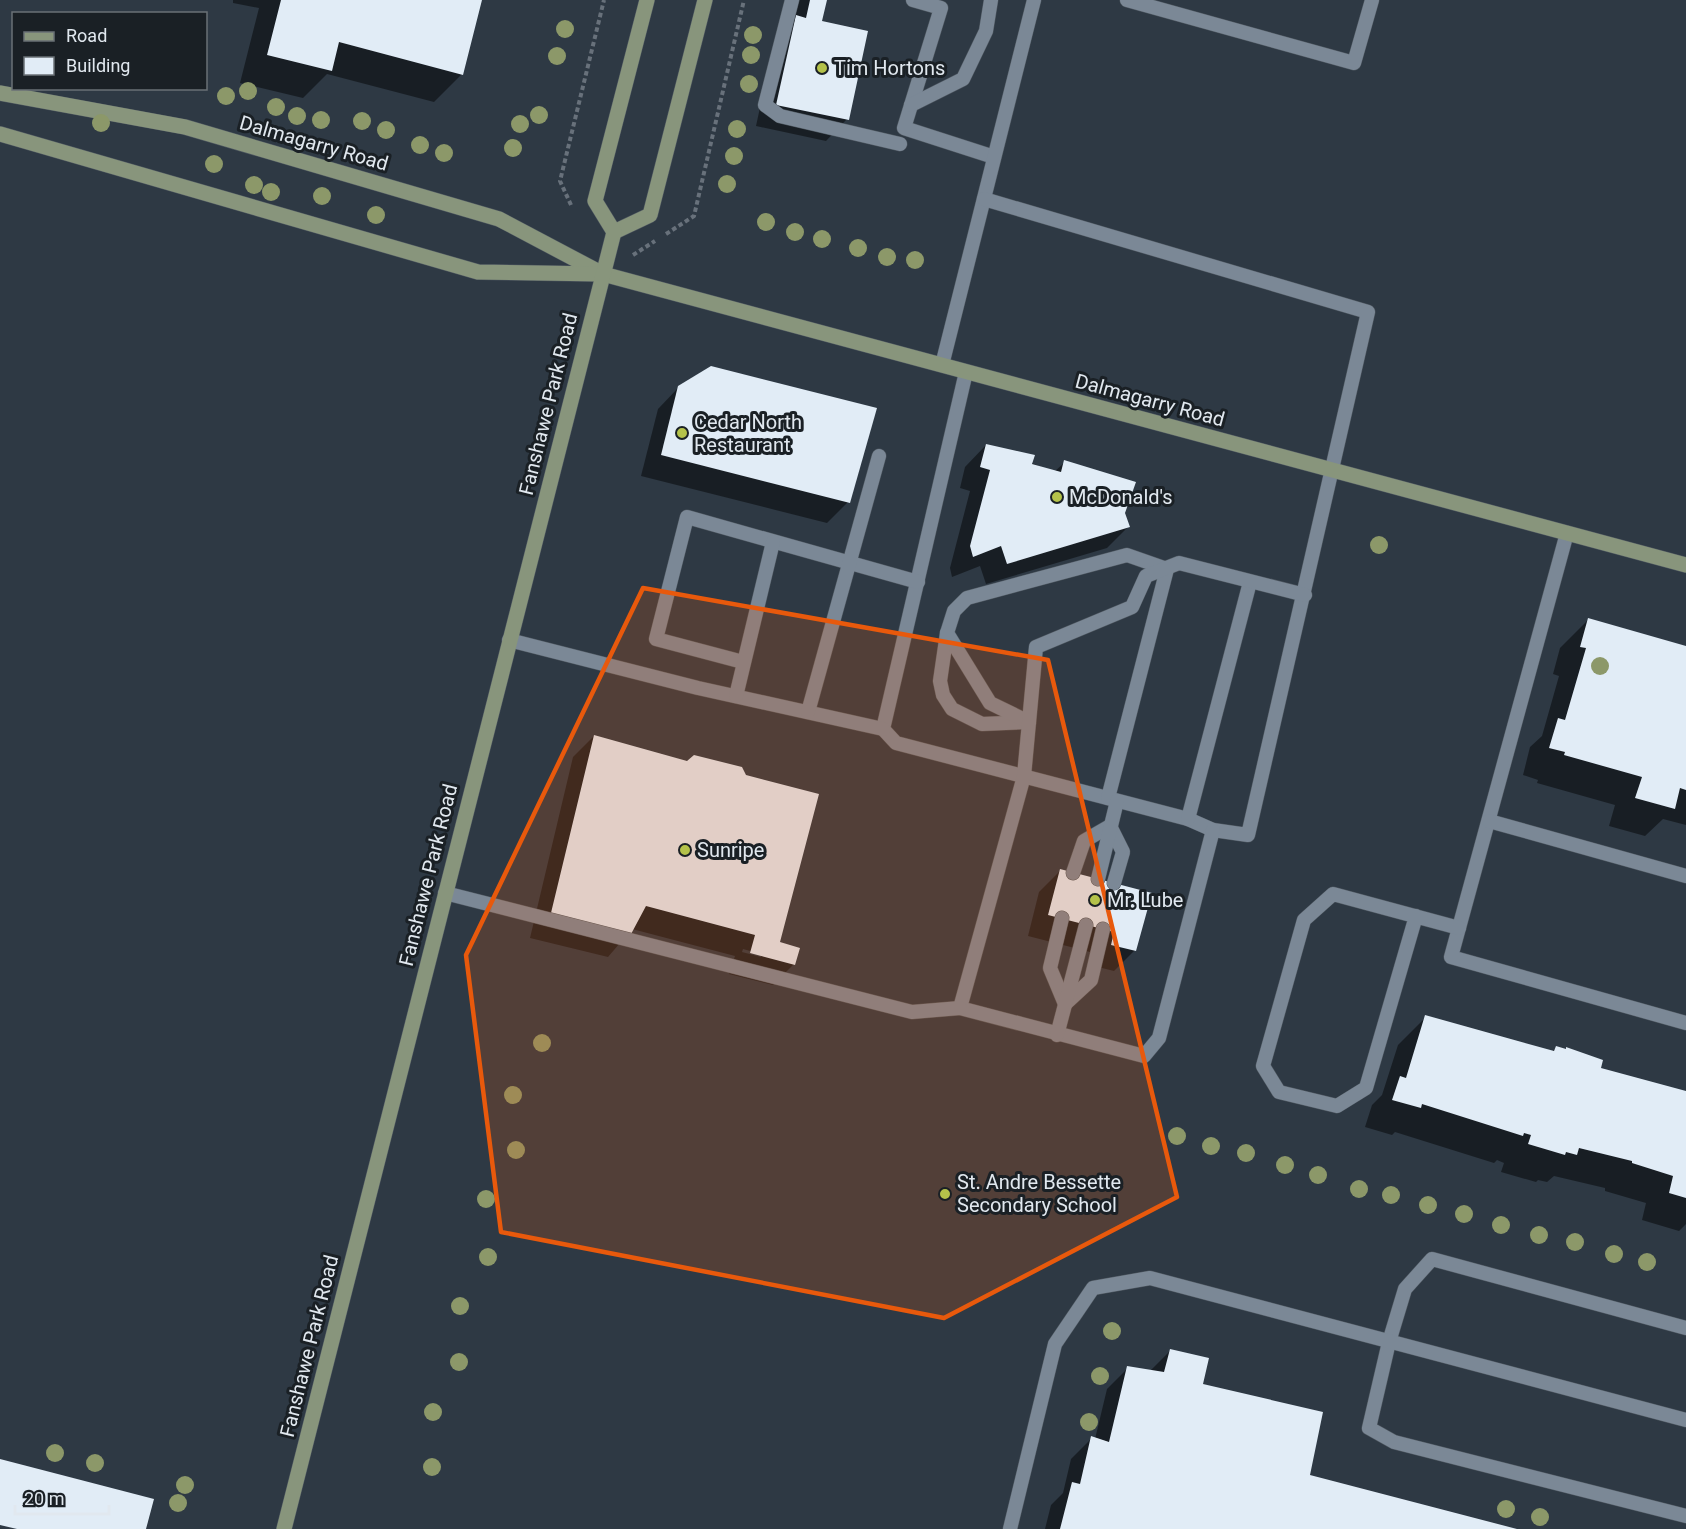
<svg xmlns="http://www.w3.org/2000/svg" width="1686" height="1529" viewBox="0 0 1686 1529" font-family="Roboto,sans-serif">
	<rect width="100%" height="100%" fill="#2e3944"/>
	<g fill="#0007" fill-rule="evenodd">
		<polygon points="233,0 480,0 462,74 434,102 327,74 303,98 240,83 259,8 233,3"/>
		<polygon points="800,0 825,0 820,22 847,119 826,141 756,126 775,38"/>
		<polygon points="679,387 848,502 827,523 641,476 658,409"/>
		<polygon points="986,445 1054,472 1065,462 1123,513 1128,527 1107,548 986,584 980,566 952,577 950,568 970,491 960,488 965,467"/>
		<polygon points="1588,620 1686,647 1686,825 1663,819 1645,836 1609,826 1615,805 1537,783 1538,780 1523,775 1530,747 1542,736 1559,676 1553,674 1560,648"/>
		<path d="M594 736 794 964 773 985 729 974 735 956 632 929 608 957 530 938 573 757ZM743 949 761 954V957L742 952Z"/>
		<polygon points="1060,871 1135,950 1114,971 1090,965 1094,953 1028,936 1039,892"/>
		<polygon points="1426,1017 1552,1052 1556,1048 1565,1050 1567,1048 1599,1069 1686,1092 1686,1224 1679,1231 1642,1220 1646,1203 1605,1191 1605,1188 1554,1176 1547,1182 1538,1180 1536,1182 1501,1172 1504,1163 1497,1160 1494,1163 1395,1132 1392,1135 1365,1127 1372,1105 1382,1095 1398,1045"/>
		<polygon points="1170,1351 1201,1385 1308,1476 1514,1529 1045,1529 1051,1505 1063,1493 1071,1459 1092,1438 1095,1439 1107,1389 1128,1368 1150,1371"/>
	</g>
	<g fill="#e1ecf6">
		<polygon points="281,0 482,0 463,75 339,42 332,71 267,55"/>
		<polygon points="810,0 827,0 822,21 868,31 849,120 776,105 796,15 806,18"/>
		<polygon points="711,366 877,408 850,503 661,455 678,386"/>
		<polygon points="986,444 1035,455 1032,464 1061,472 1064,460 1136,482 1125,513 1130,527 1007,564 1001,546 973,557 970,546 990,470 980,467"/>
		<polygon points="1588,618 1686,646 1686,790 1680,788 1675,809 1635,798 1642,777 1564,755 1565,752 1549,748 1558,718 1565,720 1586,648 1580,647"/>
		<polygon points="594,735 687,761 694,755 742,767 746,775 819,794 780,942 800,948 795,965 750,953 755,935 646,906 630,936 550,917"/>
		<polygon points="1060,869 1152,893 1136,951 1111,945 1114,932 1048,915"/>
		<polygon points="1425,1015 1554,1051 1556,1046 1566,1049 1566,1047 1603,1060 1601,1068 1686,1091 1686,1198 1669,1193 1673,1176 1632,1163 1632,1161 1579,1148 1577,1155 1566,1152 1565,1155 1528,1144 1531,1135 1524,1133 1523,1136 1422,1104 1421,1108 1392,1100 1400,1076 1406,1078"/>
		<polygon points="1170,1349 1209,1358 1203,1384 1323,1412 1310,1475 1517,1529 1060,1529 1072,1482 1080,1484 1091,1436 1109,1442 1127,1366 1164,1372"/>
		<polygon points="0,1459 154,1499 146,1529 17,1529 0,1525"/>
	</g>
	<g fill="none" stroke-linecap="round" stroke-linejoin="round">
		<defs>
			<g id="lane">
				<polyline points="792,0 765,105 780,116 900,144"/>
				<polyline points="913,0 941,8 904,128 994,157"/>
				<polyline points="1127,0 1354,63 1372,0"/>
				<polyline points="911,105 963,79 986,31 991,0"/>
				<polyline points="942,365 1034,0"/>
				<polyline points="966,372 883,729 896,743 1188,819 1213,830 1248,835 1368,312 984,199"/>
				<polyline points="1567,533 1451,957 1686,1023"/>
				<polyline points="947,633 940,681 943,695 952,709 982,724 1027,722"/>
				<polyline points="509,640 698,688 883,729"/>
				<polyline points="743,662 656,639 687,517 918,582"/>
				<polyline points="736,696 773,542"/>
				<polyline points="808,712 879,456"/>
				<polyline points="1029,722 990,703 947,633 954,611 967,598 1127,555 1167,569 1108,798"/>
				<polyline points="1188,819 1250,582"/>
				<polyline points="1489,821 1686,876"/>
				<polyline points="1213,830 1159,1038 1144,1056 960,1008 1024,776 1036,647 1132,607 1146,576 1179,563 1305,595"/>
				<polyline points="1073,873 1084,841 1110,826 1123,852 1114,883"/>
				<polyline points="1098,879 1117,801"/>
				<polyline points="445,893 912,1012 960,1008"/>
				<polyline points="1416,916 1366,1088 1337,1106 1279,1092 1263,1066 1304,920 1333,894 1459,928"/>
				<polyline points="1062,918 1050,968 1065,1004 1091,980 1103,929"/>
				<polyline points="1057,1035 1086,925"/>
				<polyline points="1686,1328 1432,1259 1405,1289 1389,1342 1369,1428 1394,1442 1686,1516"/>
				<polyline points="1010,1529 1055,1344 1093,1288 1150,1278 1686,1420"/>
			</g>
			<g id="secondary">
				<polyline points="0,93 185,127 499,219 603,274 1686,565"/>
				<polyline points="0,134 478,272 600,274"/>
				<polyline points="614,232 650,215 705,0"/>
				<polyline points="284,1529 614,232 595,201 647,0"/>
			</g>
		</defs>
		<use href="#lane" stroke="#4f5861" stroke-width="15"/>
		<use href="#secondary" stroke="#4f5861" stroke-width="16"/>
		<g stroke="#68717b" stroke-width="4" stroke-dasharray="4.5 3" stroke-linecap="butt">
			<polyline points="571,205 560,181 604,0"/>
			<polyline points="666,234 694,216 744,0"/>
			<polyline points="633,255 655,241"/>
		</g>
		<use href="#lane" stroke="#7b8896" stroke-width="14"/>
		<use href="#secondary" stroke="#88957c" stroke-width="15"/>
	</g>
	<g fill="#8c9869">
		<circle cx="565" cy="29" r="9"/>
		<circle cx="753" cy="35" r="9"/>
		<circle cx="751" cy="55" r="9"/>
		<circle cx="557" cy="56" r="9"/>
		<circle cx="749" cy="84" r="9"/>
		<circle cx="248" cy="91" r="9"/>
		<circle cx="226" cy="96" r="9"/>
		<circle cx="276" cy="107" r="9"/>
		<circle cx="539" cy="115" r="9"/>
		<circle cx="297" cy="116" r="9"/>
		<circle cx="321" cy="120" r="9"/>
		<circle cx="362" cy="121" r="9"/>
		<circle cx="101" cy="123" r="9"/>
		<circle cx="520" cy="124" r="9"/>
		<circle cx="737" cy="129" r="9"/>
		<circle cx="386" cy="130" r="9"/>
		<circle cx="420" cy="145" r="9"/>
		<circle cx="513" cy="148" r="9"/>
		<circle cx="444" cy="153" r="9"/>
		<circle cx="734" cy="156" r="9"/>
		<circle cx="214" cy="164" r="9"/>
		<circle cx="727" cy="184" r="9"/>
		<circle cx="254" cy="185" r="9"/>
		<circle cx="271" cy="192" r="9"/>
		<circle cx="322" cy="196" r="9"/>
		<circle cx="376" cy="215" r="9"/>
		<circle cx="766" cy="222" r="9"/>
		<circle cx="795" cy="232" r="9"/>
		<circle cx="822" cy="239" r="9"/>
		<circle cx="858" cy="248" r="9"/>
		<circle cx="887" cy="257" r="9"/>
		<circle cx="915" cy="260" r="9"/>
		<circle cx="1379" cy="545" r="9"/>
		<circle cx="1600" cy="666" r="9"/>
		<circle cx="542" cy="1043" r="9"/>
		<circle cx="513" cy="1095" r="9"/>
		<circle cx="1177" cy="1136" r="9"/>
		<circle cx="1211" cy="1146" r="9"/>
		<circle cx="516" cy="1150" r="9"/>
		<circle cx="1246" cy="1153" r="9"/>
		<circle cx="1285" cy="1165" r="9"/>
		<circle cx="1318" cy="1175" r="9"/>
		<circle cx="1359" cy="1189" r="9"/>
		<circle cx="1391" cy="1195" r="9"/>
		<circle cx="486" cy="1199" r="9"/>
		<circle cx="1428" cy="1205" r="9"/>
		<circle cx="1464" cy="1214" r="9"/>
		<circle cx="1501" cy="1225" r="9"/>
		<circle cx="1539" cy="1235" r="9"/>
		<circle cx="1575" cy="1242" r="9"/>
		<circle cx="1614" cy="1254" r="9"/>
		<circle cx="488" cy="1257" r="9"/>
		<circle cx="1647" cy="1262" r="9"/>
		<circle cx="460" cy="1306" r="9"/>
		<circle cx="1112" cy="1331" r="9"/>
		<circle cx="459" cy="1362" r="9"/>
		<circle cx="1100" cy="1376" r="9"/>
		<circle cx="433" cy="1412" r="9"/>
		<circle cx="1089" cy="1422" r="9"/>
		<circle cx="55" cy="1453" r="9"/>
		<circle cx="95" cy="1463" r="9"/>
		<circle cx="432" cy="1467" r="9"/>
		<circle cx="185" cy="1485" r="9"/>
		<circle cx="178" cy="1503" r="9"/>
		<circle cx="1506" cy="1509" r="9"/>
		<circle cx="1540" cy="1517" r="9"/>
	</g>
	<path fill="#e8590c" fill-opacity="0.2" stroke="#e8590c" stroke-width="4.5" stroke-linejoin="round" d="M643 588 1048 660 1177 1197 944 1318 501 1232 466 955Z"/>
	<g fill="#b4c24a" stroke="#1a2025" stroke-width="2">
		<circle cx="822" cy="68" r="6"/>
		<circle cx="682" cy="433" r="6"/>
		<circle cx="1057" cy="497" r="6"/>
		<circle cx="685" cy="850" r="6"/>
		<circle cx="1095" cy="900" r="6"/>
		<circle cx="945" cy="1194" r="6"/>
	</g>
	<g text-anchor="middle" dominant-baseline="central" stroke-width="6" stroke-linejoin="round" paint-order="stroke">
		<g font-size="20" fill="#e1e8ef" stroke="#1a2025" text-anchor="start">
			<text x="834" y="68">Tim Hortons</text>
			<text x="694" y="422">Cedar North<tspan x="694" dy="23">Restaurant</tspan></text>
			<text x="1069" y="497">McDonald's</text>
			<text x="697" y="850">Sunripe</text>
			<text x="1107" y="900">Mr. Lube</text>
			<text x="957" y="1182">St. Andre Bessette<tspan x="957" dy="23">Secondary School</tspan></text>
		</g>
		<g font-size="20" fill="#e1e8ef" stroke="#1a2025">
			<text transform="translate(314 143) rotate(16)">Dalmagarry Road</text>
			<text transform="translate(1150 400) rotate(15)">Dalmagarry Road</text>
			<text transform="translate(548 404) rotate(-76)">Fanshawe Park Road</text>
			<text transform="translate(428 875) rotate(-76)">Fanshawe Park Road</text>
			<text transform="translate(309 1346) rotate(-76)">Fanshawe Park Road</text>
		</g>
	</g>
	<rect x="12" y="12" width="195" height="78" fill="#1a2025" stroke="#6a7076" stroke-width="1.5"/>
	<rect x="24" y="32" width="30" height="9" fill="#88957c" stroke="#6a7076" stroke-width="1.5"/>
	<text x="66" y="42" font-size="18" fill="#e1e8ef">Road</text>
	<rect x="24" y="57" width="30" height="18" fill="#e1ecf6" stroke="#6a7076" stroke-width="1.5"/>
	<text x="66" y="72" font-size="18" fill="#e1e8ef">Building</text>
	<path d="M15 1505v9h94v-9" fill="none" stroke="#e1e8ef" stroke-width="3"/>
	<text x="24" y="1505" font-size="18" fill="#e1e8ef" stroke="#1a2025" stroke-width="4.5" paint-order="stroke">20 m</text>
</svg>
